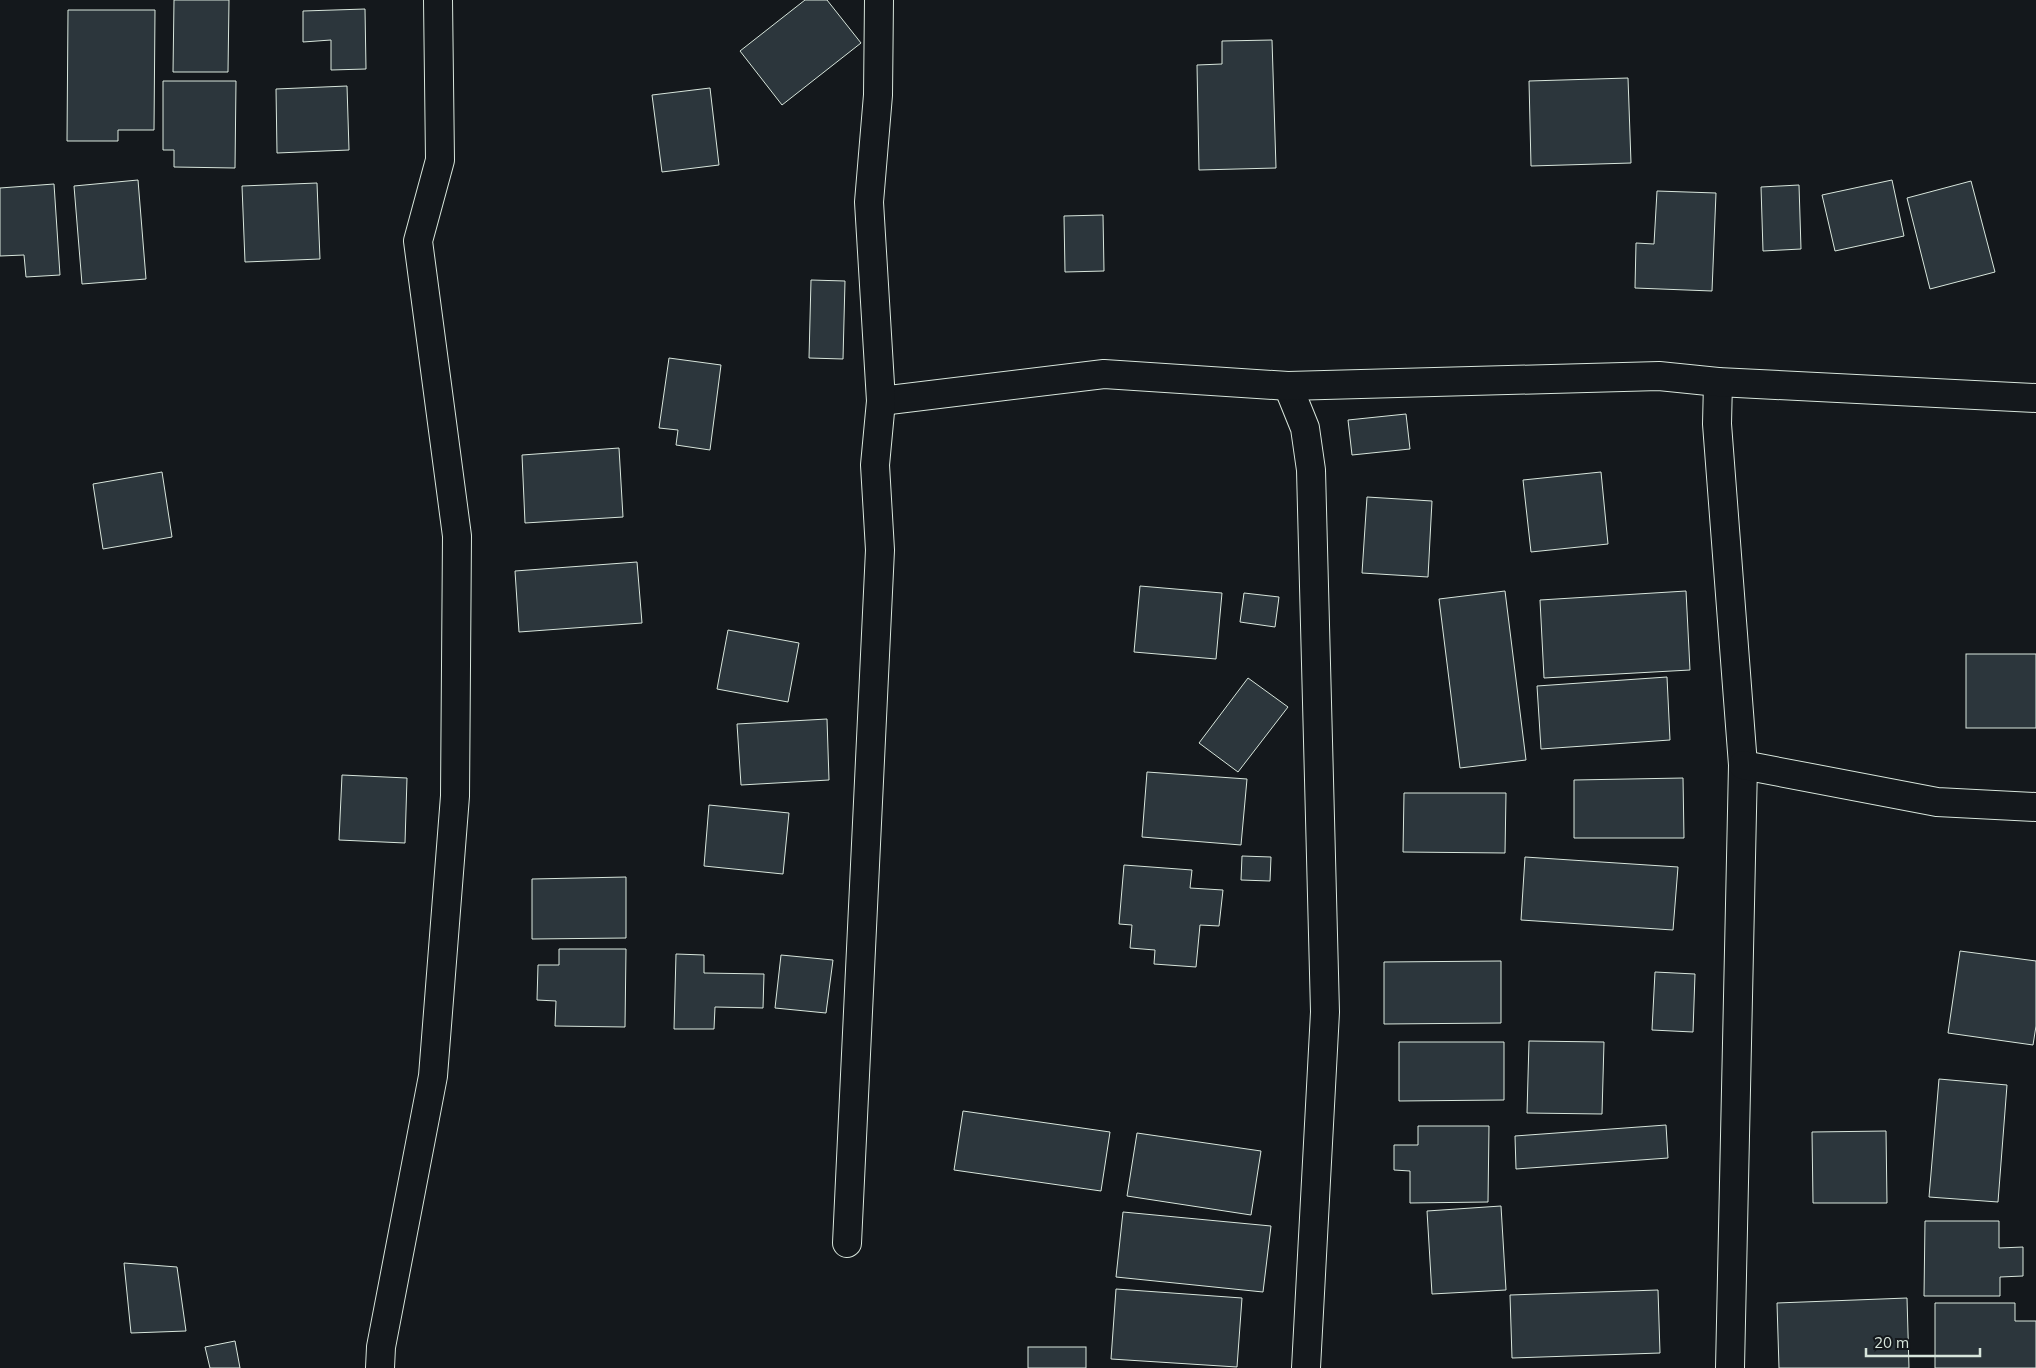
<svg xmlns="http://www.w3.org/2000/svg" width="2036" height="1368" viewBox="0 0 2036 1368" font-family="Mulish,sans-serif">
	<rect width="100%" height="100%" fill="#14181c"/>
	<g fill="#2c363c" stroke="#d8e6dc">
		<polygon points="174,0 229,0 228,72 173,72"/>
		<polygon points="805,0 827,0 861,43 782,105 740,51"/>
		<polygon points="365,9 366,69 331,70 331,40 303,42 303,11"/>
		<polygon points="68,10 155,10 154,130 118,130 118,141 67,141"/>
		<polygon points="1272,40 1276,168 1199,170 1197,65 1222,64 1222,41"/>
		<polygon points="1628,78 1631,163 1531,166 1529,81"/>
		<polygon points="163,81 236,81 235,168 174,167 174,150 163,150"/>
		<polygon points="347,86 349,150 277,153 276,89"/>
		<polygon points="710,88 719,165 662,172 652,95"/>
		<polygon points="138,180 146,279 82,284 74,186"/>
		<polygon points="1892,180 1904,236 1835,251 1822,195"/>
		<polygon points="1971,181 1995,272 1930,289 1907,198"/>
		<polygon points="317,183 320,259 245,262 242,186"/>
		<polygon points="54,184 60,275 26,277 24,255 0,256 0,188"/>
		<polygon points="1799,185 1801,249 1763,251 1761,187"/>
		<polygon points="1657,191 1716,193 1712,291 1635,288 1636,243 1654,244"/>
		<polygon points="1103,215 1104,271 1065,272 1064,216"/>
		<polygon points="811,280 845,281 843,359 809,358"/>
		<polygon points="669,358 721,365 710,450 676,445 678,430 659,428"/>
		<polygon points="1406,414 1410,449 1352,455 1348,420"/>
		<polygon points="619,448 623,517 525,523 522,455"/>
		<polygon points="162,472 172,537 103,549 93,484"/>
		<polygon points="1601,472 1608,544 1531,552 1523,480"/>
		<polygon points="1367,497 1432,501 1428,577 1362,573"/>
		<polygon points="637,562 642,623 519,632 515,571"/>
		<polygon points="1140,586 1222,593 1216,659 1134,652"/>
		<polygon points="1505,591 1526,760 1460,768 1439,599"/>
		<polygon points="1686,591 1690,670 1544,678 1540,600"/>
		<polygon points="1244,593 1279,597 1275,627 1240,622"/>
		<polygon points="728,630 799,643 788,702 717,689"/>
		<rect x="1966" y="654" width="70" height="74"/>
		<polygon points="1667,677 1670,740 1541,749 1537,686"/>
		<polygon points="1248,678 1288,707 1238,772 1199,743"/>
		<polygon points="827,719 829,780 741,785 737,724"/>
		<polygon points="1147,772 1247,779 1241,845 1142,837"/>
		<polygon points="342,775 407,778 405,843 339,840"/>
		<polygon points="1683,778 1684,838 1574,838 1574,780"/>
		<polygon points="1404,793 1506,793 1505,853 1403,852"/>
		<polygon points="709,805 789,813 783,874 704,866"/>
		<polygon points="1242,856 1271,857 1270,881 1241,880"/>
		<polygon points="1525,857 1678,867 1673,930 1521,920"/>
		<polygon points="1124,865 1192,870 1190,888 1223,890 1219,926 1200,925 1196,967 1154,964 1155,950 1130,948 1132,925 1119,924"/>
		<polygon points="626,877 626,938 532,939 532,879"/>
		<polygon points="559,949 626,949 625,1027 555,1026 556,1001 537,1000 538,965 559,965"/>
		<polygon points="1960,951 2036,961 2036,1026 2033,1045 1948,1033"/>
		<polygon points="676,954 704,955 704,973 764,974 763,1008 715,1007 714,1029 674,1029"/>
		<polygon points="781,955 833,960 826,1013 775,1008"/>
		<polygon points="1501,961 1501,1023 1384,1024 1384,962"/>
		<polygon points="1655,972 1695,974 1693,1032 1652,1030"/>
		<polygon points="1529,1041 1604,1042 1602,1114 1527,1113"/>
		<polygon points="1399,1042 1504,1042 1504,1100 1399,1101"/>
		<polygon points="1939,1079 2007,1085 1998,1202 1929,1197"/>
		<polygon points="963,1111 1110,1132 1101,1191 954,1170"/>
		<polygon points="1666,1125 1668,1158 1516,1169 1515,1136"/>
		<polygon points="1418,1126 1489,1126 1488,1202 1410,1203 1410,1171 1394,1170 1394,1145 1418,1145"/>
		<polygon points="1886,1131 1887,1203 1813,1203 1812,1132"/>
		<polygon points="1137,1133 1261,1151 1251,1215 1127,1196"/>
		<polygon points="1501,1206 1506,1290 1432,1294 1427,1211"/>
		<polygon points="1123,1212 1271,1226 1263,1292 1116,1277"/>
		<polygon points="1925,1221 1999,1221 1999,1248 2023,1247 2023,1276 2000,1277 2000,1296 1924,1296"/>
		<polygon points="124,1263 177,1267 186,1331 131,1333"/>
		<polygon points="1116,1289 1242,1298 1237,1367 1111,1359"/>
		<polygon points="1658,1290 1660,1353 1512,1358 1510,1295"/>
		<polygon points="1907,1298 1909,1368 1779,1368 1777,1303"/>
		<polygon points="1935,1303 2015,1303 2015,1321 2036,1321 2036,1368 1935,1368"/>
		<polygon points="235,1341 240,1368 210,1368 205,1347"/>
		<rect x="1028" y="1347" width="58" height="21"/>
	</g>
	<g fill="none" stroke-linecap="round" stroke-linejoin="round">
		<defs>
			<g id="minor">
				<polyline points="1718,382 1717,424 1743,765 1730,1368"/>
				<polyline points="1288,386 1305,428 1311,470 1325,1012 1306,1368"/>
				<polyline points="881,401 1104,374 1288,386 1659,376 1718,382 2036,398"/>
				<polyline points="1743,765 1937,802 2036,807"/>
				<polyline points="847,1243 880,550 875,465 881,401 869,202 878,95 879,0"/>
				<polyline points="380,1368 381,1347 433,1076 455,796 457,536 418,241 440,160 438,0"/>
			</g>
		</defs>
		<use href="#minor" stroke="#d8e6dc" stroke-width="30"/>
		<use href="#minor" stroke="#14181c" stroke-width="28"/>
	</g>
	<path d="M1866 1348v8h114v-8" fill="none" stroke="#d8e6dc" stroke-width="2.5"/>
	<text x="1874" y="1348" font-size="15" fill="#d8e6dc" stroke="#14181c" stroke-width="4" paint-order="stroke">20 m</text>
</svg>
